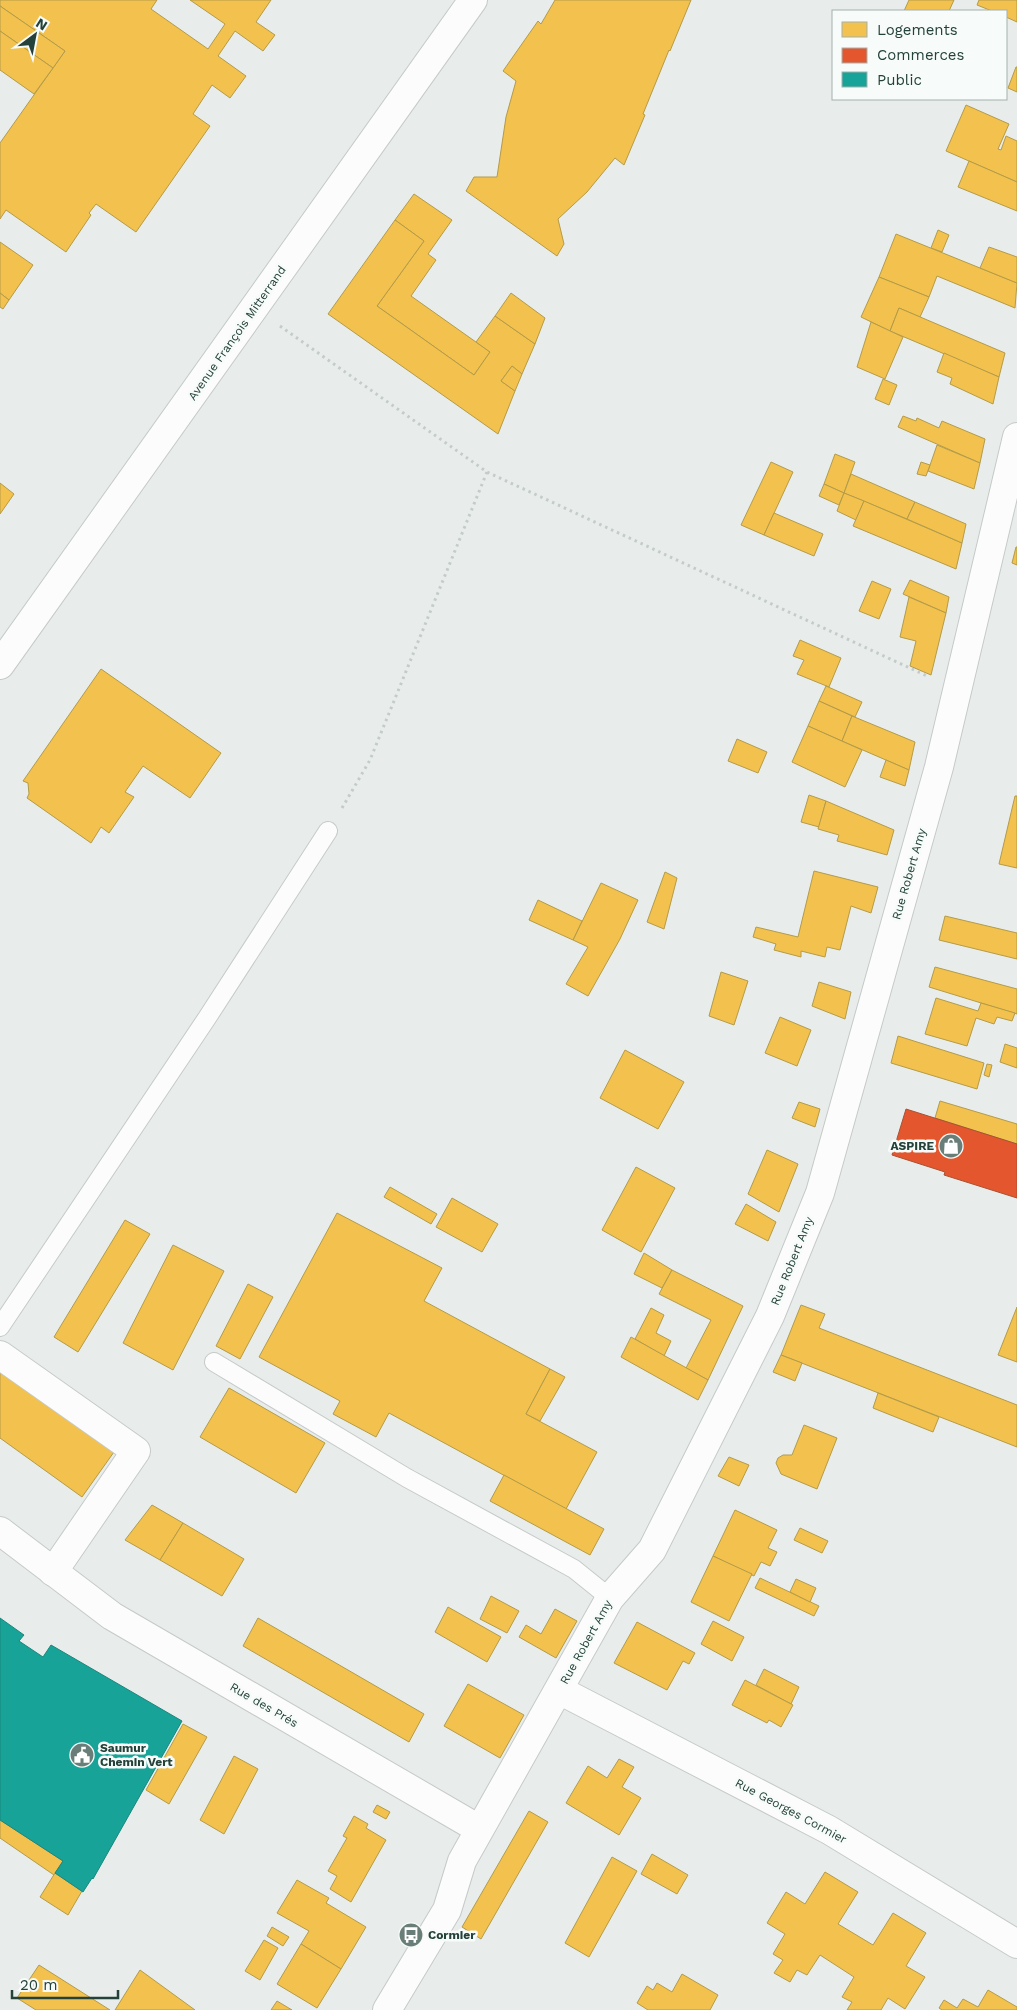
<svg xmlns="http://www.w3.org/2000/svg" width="1017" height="2010" viewBox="0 0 1017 2010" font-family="'Work Sans',sans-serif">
	<rect width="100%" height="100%" fill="#e8edeb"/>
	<g fill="#f2c14e" stroke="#b49b48">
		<polygon points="0,0 157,0 151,9 208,49 225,24 190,0 271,0 256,22 275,35 263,51 235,31 218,56 246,76 230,98 212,85 193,114 210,126 136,232 96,204 89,213 91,215 66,252 6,210 0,219 0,143 65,51 0,6"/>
		<polygon points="555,0 691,0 670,51 669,50 643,114 645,115 624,165 615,158 587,192 558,219 564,244 557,256 466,191 474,177 497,177 506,117 516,81 503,71 538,21 541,24"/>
		<polygon points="909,0 954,0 949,11 904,11"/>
		<polygon points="979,0 1017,0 1017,22 1006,17 1006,11 992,11 977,5"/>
		<polygon points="0,6 65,51 53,68 0,31"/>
		<polygon points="0,31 53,68 34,94 0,70"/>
		<polygon points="1016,67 1017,67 1017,92 1008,88"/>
		<polygon points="966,105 1009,124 998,149 1001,150 1006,136 1017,141 1017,182 946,151"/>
		<polygon points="969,161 1017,182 1017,211 958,187"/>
		<polygon points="414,194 452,220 428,254 436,260 411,296 490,352 474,375 377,306 424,241 395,220"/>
		<polygon points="395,220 424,241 377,306 474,375 490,352 476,342 495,316 535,344 522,374 512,366 501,381 515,391 498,434 328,314"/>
		<polygon points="938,230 949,235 942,252 931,248"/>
		<polygon points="896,234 1017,283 1015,308 937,276 929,297 879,277"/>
		<polygon points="0,242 33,265 9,300 0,293"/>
		<polygon points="989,247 1017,257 1017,283 980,268"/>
		<polygon points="879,277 929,297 920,317 899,308 890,331 861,317"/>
		<polygon points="0,293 9,300 3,309 0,307"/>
		<polygon points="511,293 545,318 535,344 495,316"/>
		<polygon points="899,308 1005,353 999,377 890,331"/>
		<polygon points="871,322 903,337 885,379 857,367"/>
		<polygon points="944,353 999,377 993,404 950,384 952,378 937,372"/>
		<polygon points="512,366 522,374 515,391 501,381"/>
		<polygon points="883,379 897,385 889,405 875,399"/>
		<polygon points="903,416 916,421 917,418 939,428 942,421 985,439 980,463 898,427"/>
		<polygon points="937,445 980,463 974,489 928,471"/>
		<polygon points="835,454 855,462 844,493 824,484"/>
		<polygon points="771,462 793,472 764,535 741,525"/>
		<polygon points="921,462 930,465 926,476 917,474"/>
		<polygon points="851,474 915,502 907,519 844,493"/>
		<polygon points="0,483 14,494 0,514"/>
		<polygon points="824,484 844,493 839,505 819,496"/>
		<polygon points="844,493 864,501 856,520 837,511"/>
		<polygon points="864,501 962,543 956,569 853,526"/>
		<polygon points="915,502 966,524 962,543 907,519"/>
		<polygon points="774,513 823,534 814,556 764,535"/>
		<polygon points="1016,547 1017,547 1017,565 1012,563"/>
		<polygon points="910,580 949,597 946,613 903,594"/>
		<polygon points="872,581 891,589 879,619 859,611"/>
		<polygon points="909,597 946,613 931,675 910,666 916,641 900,637"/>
		<polygon points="800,640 841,658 829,687 797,674 804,660 793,656"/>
		<polygon points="101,669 221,753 190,798 143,766 125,792 134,797 109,833 101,827 91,843 27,798 29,794 28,783 23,781"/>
		<polygon points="826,686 862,702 855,717 819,701"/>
		<polygon points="819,701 852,716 842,741 808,726"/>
		<polygon points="852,716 915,742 909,770 842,741"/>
		<polygon points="808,726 862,750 845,787 792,762"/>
		<polygon points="737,739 767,752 758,773 728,761"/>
		<polygon points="886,760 909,770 905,786 880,777"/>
		<polygon points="809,795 826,801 819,827 801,822"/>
		<polygon points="1015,796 1017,796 1017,868 999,864"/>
		<polygon points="826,801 894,830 887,855 837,841 839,835 818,829"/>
		<polygon points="814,871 878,887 871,913 851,906 840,950 827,947 825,957 801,951 801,957 774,950 776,944 753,937 756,927 798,937"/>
		<polygon points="665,872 677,878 664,929 647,922"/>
		<polygon points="601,883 638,900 620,939 588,996 566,984 588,947 573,940"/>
		<polygon points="538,900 582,921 573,940 529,920"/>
		<polygon points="945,916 1017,933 1017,959 939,940"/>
		<polygon points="935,967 1017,989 1017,1014 929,987"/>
		<polygon points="721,972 748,981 734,1025 709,1016"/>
		<polygon points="819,982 851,992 845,1019 812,1006"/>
		<polygon points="936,998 978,1011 981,1003 1015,1013 1012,1021 997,1017 994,1024 976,1018 967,1046 925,1034"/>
		<polygon points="780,1017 811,1030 797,1066 765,1053"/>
		<polygon points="898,1036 984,1063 977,1089 891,1063"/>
		<polygon points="1005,1044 1017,1048 1017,1068 1000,1062"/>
		<polygon points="625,1050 684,1082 658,1129 600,1098"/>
		<polygon points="987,1064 992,1065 989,1077 984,1075"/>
		<polygon points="940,1101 1017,1124 1017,1144 935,1118"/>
		<polygon points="799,1102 820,1109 815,1127 792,1118"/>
		<polygon points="767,1150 798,1164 779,1212 748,1194"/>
		<polygon points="636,1167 675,1188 641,1252 602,1230"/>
		<polygon points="390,1187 437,1214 431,1224 384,1197"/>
		<polygon points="452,1198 498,1224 482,1252 436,1227"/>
		<polygon points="746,1204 776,1222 768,1241 735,1224"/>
		<polygon points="337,1213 442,1268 424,1301 550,1369 526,1414 597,1452 566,1509 389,1413 376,1437 333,1414 340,1401 259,1357"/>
		<polygon points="125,1220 150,1234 78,1352 54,1337"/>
		<polygon points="173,1245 224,1271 173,1370 123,1343"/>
		<polygon points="644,1253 672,1270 662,1288 634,1274"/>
		<polygon points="672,1270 743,1306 708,1380 686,1368 711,1320 659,1294"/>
		<polygon points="248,1284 273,1297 240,1359 216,1346"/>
		<polygon points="801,1305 825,1314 819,1328 1017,1405 1017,1447 781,1355"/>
		<polygon points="1017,1307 1017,1362 998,1355"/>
		<polygon points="651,1308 664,1315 656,1333 671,1341 664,1356 635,1339"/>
		<polygon points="631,1337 708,1380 698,1400 621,1357"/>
		<polygon points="781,1355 802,1363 795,1381 773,1372"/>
		<polygon points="550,1369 565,1377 540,1421 526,1414"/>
		<polygon points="0,1370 114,1452 82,1497 0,1438"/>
		<polygon points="229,1388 325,1443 296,1493 200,1437"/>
		<polygon points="878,1393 939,1417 933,1432 873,1408"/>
		<polygon points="804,1425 837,1438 817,1489 781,1474 776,1463 778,1458 783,1455 792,1455"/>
		<polygon points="729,1457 749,1465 739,1486 718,1476"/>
		<polygon points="504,1475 604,1529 590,1555 490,1501"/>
		<polygon points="152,1505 183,1523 160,1560 125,1540"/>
		<polygon points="735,1510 777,1530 768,1548 777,1552 770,1566 761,1562 754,1576 713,1556"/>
		<polygon points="183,1523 244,1559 222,1596 160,1560"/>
		<polygon points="800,1528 828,1541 822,1553 794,1540"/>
		<polygon points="713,1556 752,1574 729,1621 691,1602"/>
		<polygon points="760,1578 819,1606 814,1616 755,1588"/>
		<polygon points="796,1579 816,1588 810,1602 790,1592"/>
		<polygon points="491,1596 519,1611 507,1633 480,1619"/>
		<polygon points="448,1607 501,1637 487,1662 435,1632"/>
		<polygon points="555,1609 577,1621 556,1658 519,1637 526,1625 541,1634"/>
		<polygon points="258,1618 424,1714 409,1742 243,1646"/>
		<polygon points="713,1621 744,1637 732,1661 701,1644"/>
		<polygon points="637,1622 695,1653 689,1664 683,1661 667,1690 614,1663"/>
		<polygon points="764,1669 799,1687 791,1704 756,1685"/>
		<polygon points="745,1680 793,1705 781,1727 769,1720 767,1723 732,1705"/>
		<polygon points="468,1684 524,1715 500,1758 444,1726"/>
		<polygon points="183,1724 207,1737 169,1804 146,1790"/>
		<polygon points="234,1756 258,1769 224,1834 200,1820"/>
		<polygon points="619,1759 634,1767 622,1787 641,1798 619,1835 566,1803 588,1766 607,1778"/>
		<polygon points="377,1805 390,1812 386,1819 373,1812"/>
		<polygon points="529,1811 548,1822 481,1939 462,1927"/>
		<polygon points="354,1816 368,1824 366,1828 386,1840 351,1902 330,1889 337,1876 328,1871 347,1838 343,1836"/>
		<polygon points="0,1820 63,1861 54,1875 0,1838"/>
		<polygon points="652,1854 688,1875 677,1894 641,1874"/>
		<polygon points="612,1857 637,1871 589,1957 565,1943"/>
		<polygon points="825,1872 858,1892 838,1924 873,1945 893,1913 926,1933 906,1966 925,1977 905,2009 888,1998 881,2010 847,2010 852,2002 842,1997 854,1977 820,1955 807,1975 797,1970 790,1982 774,1973 783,1960 773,1954 785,1934 767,1923 786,1892 805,1904"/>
		<polygon points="55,1873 82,1891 68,1915 40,1897"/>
		<polygon points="297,1880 329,1898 326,1903 366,1927 341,1969 301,1944 309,1931 277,1913"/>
		<polygon points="272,1927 289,1937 283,1946 267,1936"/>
		<polygon points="264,1940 278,1948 260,1980 245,1971"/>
		<polygon points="301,1944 341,1969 317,2008 277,1984"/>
		<polygon points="39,1965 110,2010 36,2010 17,1998"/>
		<polygon points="140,1970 195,2010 115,2010"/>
		<polygon points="682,1974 718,1995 710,2010 648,2010 637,2003 647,1986 653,1990 657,1983 672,1992"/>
		<polygon points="988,1990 1017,2007 1017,2010 942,2010 939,2008 944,2000 957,2008 963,1999 978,2007"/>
		<polygon points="277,2001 292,2010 271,2010"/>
	</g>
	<polygon fill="#e4572e" stroke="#aa5132" points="906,1109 1017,1144 1017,1198 944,1175 945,1172 892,1155"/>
	<polygon fill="#17a398" stroke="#1b867c" points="0,1618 24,1635 19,1641 43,1657 51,1645 182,1721 93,1879 92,1878 83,1892 55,1873 63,1861 0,1820"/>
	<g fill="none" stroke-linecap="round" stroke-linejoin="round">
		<defs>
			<g id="service">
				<polyline points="0,1327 207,1018 328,831"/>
				<polyline points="214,1362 407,1478 574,1569 610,1598"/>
			</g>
			<g id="minor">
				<polyline points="0,665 473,0"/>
				<polyline points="0,1355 136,1451 53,1572"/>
				<polyline points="0,1531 112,1616 479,1829"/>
				<polyline points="559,1690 829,1830 1017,1944"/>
				<polyline points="387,2010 447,1910 462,1861 610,1598 652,1550 770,1316 820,1193 939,767 1017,437"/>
			</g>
		</defs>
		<use href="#service" stroke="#c5cac8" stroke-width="20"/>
		<use href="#minor" stroke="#c5cac8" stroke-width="30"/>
		<g stroke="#c3ccca" stroke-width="3" stroke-dasharray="2.5 4" stroke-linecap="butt">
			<polyline points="280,326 487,472 927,676"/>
			<polyline points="342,808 370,760 487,472"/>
		</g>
		<use href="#service" stroke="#fcfcfc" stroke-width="18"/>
		<use href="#minor" stroke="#fcfcfc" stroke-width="28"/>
	</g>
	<defs>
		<symbol id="shop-disc" viewBox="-11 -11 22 22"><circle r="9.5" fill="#697e78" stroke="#f7fbf9"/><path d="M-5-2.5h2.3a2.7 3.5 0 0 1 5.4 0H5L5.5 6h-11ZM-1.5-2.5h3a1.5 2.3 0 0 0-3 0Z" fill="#fff"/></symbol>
		<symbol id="civic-disc" viewBox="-11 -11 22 22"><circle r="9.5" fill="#697e78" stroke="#f7fbf9"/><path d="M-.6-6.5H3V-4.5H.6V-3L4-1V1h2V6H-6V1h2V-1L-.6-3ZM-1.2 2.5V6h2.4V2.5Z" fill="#fff"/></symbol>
		<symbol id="bus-disc" viewBox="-11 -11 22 22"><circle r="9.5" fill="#697e78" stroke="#f7fbf9"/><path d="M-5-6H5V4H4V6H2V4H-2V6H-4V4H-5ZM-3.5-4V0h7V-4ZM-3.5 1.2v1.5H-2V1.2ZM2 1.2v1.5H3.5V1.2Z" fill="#fff"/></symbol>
	</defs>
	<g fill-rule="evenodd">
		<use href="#shop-disc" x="937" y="1132" width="28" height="28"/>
		<use href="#civic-disc" x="68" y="1741" width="28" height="28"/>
		<use href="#bus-disc" x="397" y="1921" width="28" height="28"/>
	</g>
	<g text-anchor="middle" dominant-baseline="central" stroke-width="5" stroke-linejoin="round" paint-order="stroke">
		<g font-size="12" fill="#24423a" stroke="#f7fbf9">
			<text transform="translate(237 333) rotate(-55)">Avenue François Mitterrand</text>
			<text transform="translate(909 874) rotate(-74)">Rue Robert Amy</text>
			<text transform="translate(792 1261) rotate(-68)">Rue Robert Amy</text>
			<text transform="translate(586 1642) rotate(-61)">Rue Robert Amy</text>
			<text transform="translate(264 1705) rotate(30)">Rue des Prés</text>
			<text transform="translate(791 1811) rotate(28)">Rue Georges Cormier</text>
		</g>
		<g font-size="12" font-weight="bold" fill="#24423a" stroke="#f7fbf9" text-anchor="start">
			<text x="934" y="1146" text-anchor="end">ASPIRE</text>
			<text x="100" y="1748">Saumur<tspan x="100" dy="14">Chemin Vert</tspan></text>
			<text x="428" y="1935">Cormier</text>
		</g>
	</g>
	<rect x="832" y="10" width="175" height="90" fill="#f7fbf9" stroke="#a3b1ad"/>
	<rect x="842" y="22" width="25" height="15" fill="#f2c14e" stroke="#a3b1ad"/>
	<text x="877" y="35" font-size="15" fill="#24423a">Logements</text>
	<rect x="842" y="48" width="25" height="15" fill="#e4572e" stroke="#a3b1ad"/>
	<text x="877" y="60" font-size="15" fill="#24423a">Commerces</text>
	<rect x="842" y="72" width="25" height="15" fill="#17a398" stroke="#a3b1ad"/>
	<text x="877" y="85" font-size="15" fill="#24423a">Public</text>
	<g transform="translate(35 35) rotate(32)" stroke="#f7fbf9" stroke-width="4" paint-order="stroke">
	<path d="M0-4L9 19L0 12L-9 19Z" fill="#24423a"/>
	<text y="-8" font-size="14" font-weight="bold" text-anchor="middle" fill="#24423a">N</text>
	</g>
	<path d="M12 1990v8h106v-8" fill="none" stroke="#24423a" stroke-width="2.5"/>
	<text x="20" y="1990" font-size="15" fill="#24423a" stroke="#f7fbf9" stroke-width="4" paint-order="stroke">20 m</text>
</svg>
